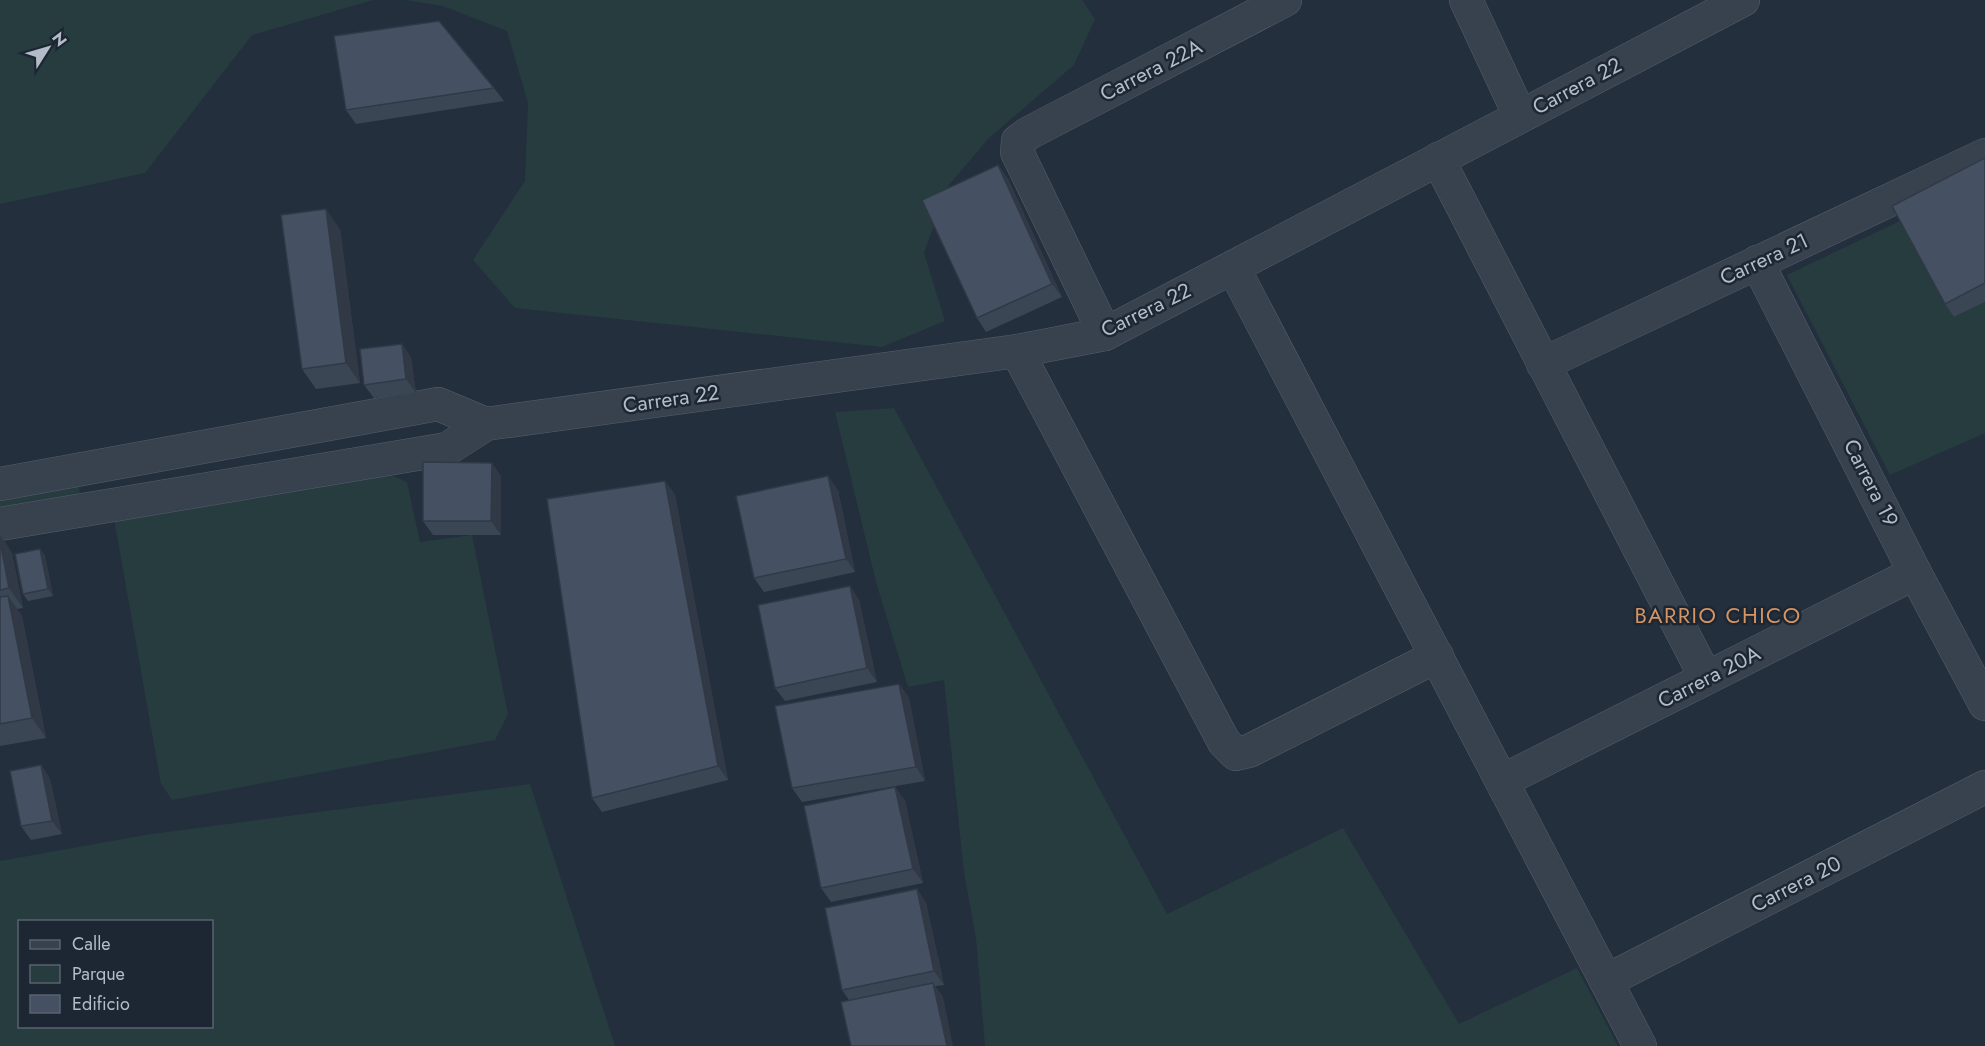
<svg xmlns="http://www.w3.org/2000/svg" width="1985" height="1046" viewBox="0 0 1985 1046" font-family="Jost,sans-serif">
	<rect width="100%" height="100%" fill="#242f3e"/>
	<g fill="#263c3f" fill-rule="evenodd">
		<polygon points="0,0 373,0 252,35 145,173 0,204"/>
		<polygon points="404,0 1082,0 1095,19 1074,65 989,138 948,186 924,253 945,321 882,347 515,308 473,260 525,181 528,103 507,31 443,6"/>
		<polygon points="1902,220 1954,317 1985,302 1985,433 1890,475 1787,275"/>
		<polygon points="894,408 1167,914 1343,828 1459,1024 1577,968 1618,1046 985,1046 976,938 964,873 944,680 908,687 876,582 835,412"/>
		<polygon points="376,468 407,482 420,542 472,535 508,714 495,740 172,800 161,784 113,513"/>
		<polygon points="78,481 81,501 0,515 0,495"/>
		<path d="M530 784 615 1046H0V861L145 835ZM20 922H212V1026H20Z"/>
	</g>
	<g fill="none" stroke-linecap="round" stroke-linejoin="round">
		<defs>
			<g id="minor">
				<polyline points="1466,0 1520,116"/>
				<polyline points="1438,159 1706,678"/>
				<polyline points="1757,262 1915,573 1985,704"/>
				<polyline points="1233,267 1640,1046"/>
				<polyline points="1105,334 1017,152 1018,141 1029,133 1285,0"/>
				<polyline points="1017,351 1224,742 1236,754 1249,751 1437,656"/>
				<polyline points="1543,364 1985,155"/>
				<polyline points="0,484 438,404 486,424"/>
				<polyline points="0,524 447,449 486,424 1017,351 1105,334 1743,0"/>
				<polyline points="1502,781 1915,573"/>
				<polyline points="1606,981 1985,787"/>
			</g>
		</defs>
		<use href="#minor" stroke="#565f6c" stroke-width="34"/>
		<use href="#minor" stroke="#38414e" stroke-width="33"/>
	</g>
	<g fill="#3b4654">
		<polygon points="494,88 504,101 356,124 346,110"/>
		<polygon points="1985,158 1985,302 1954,317 1945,304"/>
		<polygon points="998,165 1008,179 1062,297 986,332 977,318"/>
		<polygon points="340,229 360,383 316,389 302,369"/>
		<polygon points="402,344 411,358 416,393 374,398 364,385"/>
		<polygon points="501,476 501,535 433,535 423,521"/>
		<polygon points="665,481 675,495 728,780 602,812 592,798"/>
		<polygon points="838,490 855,572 764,592 754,578"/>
		<polygon points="0,535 12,553 23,608 17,609 22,616 46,738 0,746"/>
		<polygon points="40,549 45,556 53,596 28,601 23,594"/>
		<polygon points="850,586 859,600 877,682 785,701 775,688"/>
		<polygon points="899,684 909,698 925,781 802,802 792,788"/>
		<polygon points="41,765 50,779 62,834 31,840 21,826"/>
		<polygon points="895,787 905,801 923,883 831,902 821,888"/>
		<polygon points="917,889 926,903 944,985 935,986 943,997 849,1000 842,990"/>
	</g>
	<g fill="#303945">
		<polygon points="998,165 1008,179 1062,297 1052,284"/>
		<polygon points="326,209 340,229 360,383 346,363"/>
		<polygon points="402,344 411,358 416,393 406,379"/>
		<polygon points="492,463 501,476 501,535 491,521"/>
		<polygon points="828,476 838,490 855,572 846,559"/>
		<polygon points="665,481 675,495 728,780 718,766"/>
		<polygon points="0,535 12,553 23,608 9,588 0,541"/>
		<polygon points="40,549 45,556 53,596 48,589"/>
		<polygon points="850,586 859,600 877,682 867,668"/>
		<polygon points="8,596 22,616 46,738 32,718"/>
		<polygon points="899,684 909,698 925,781 916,767"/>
		<polygon points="41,765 50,779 62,834 52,821"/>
		<polygon points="895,787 905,801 923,883 913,869"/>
		<polygon points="917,889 926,903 944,985 934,971"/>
		<polygon points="933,983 943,997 953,1046 947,1046"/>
	</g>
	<g fill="#455162" stroke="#303945" stroke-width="1.5">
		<polygon points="439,21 494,88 346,110 334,36"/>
		<polygon points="1985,158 1985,283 1945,304 1892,206"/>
		<polygon points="998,165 1052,284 977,318 922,200"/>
		<polygon points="326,209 346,363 302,369 281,215"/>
		<polygon points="402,344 406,379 364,385 360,349"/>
		<polygon points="423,462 492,463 491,521 423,521"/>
		<polygon points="828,476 846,559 754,578 736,496"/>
		<polygon points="665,481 718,766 592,798 547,499"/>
		<polygon points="0,541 9,588 0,590"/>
		<polygon points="40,549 48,589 23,594 15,554"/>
		<polygon points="850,586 867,668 775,688 758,605"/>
		<polygon points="8,596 32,718 0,724 0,597"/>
		<polygon points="899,684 916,767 792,788 775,706"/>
		<polygon points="41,765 52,821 21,826 10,771"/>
		<polygon points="895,787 913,869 821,888 804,806"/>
		<polygon points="917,889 934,971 842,990 825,908"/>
		<polygon points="933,983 947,1046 851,1046 841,1002"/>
	</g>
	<g text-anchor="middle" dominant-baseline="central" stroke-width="5" stroke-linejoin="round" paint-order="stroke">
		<g font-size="21" fill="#b4bcc9" stroke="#1d2633">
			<text transform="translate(1151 70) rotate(-27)">Carrera 22A</text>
			<text transform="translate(1577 86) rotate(-28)">Carrera 22</text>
			<text transform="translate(1764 259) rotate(-25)">Carrera 21</text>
			<text transform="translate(1146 310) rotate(-26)">Carrera 22</text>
			<text transform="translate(671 399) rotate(-8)">Carrera 22</text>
			<text transform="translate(1871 483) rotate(63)">Carrera 19</text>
			<text transform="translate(1709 677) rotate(-27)">Carrera 20A</text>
			<text transform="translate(1796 884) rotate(-27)">Carrera 20</text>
		</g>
		<g font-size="22" letter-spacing="1.5" fill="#d59563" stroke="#1d2633">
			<text x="1718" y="615">BARRIO CHICO</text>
		</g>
	</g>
	<rect x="18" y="920" width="195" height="108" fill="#1d2633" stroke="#59626f" stroke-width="1.5"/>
	<rect x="30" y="940" width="30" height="9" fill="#38414e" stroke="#59626f" stroke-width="1.5"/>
	<text x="72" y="950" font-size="18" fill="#b4bcc9">Calle</text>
	<rect x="30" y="965" width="30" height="18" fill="#263c3f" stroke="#59626f" stroke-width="1.5"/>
	<text x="72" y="980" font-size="18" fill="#b4bcc9">Parque</text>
	<rect x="30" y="995" width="30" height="18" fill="#455162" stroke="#59626f" stroke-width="1.5"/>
	<text x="72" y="1010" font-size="18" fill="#b4bcc9">Edificio</text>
	<g transform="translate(48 48) rotate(53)" stroke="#1d2633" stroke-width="4.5" paint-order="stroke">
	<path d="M0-4.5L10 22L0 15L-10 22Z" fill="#b4bcc9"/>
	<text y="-9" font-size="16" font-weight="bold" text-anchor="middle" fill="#b4bcc9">N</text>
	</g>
</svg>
